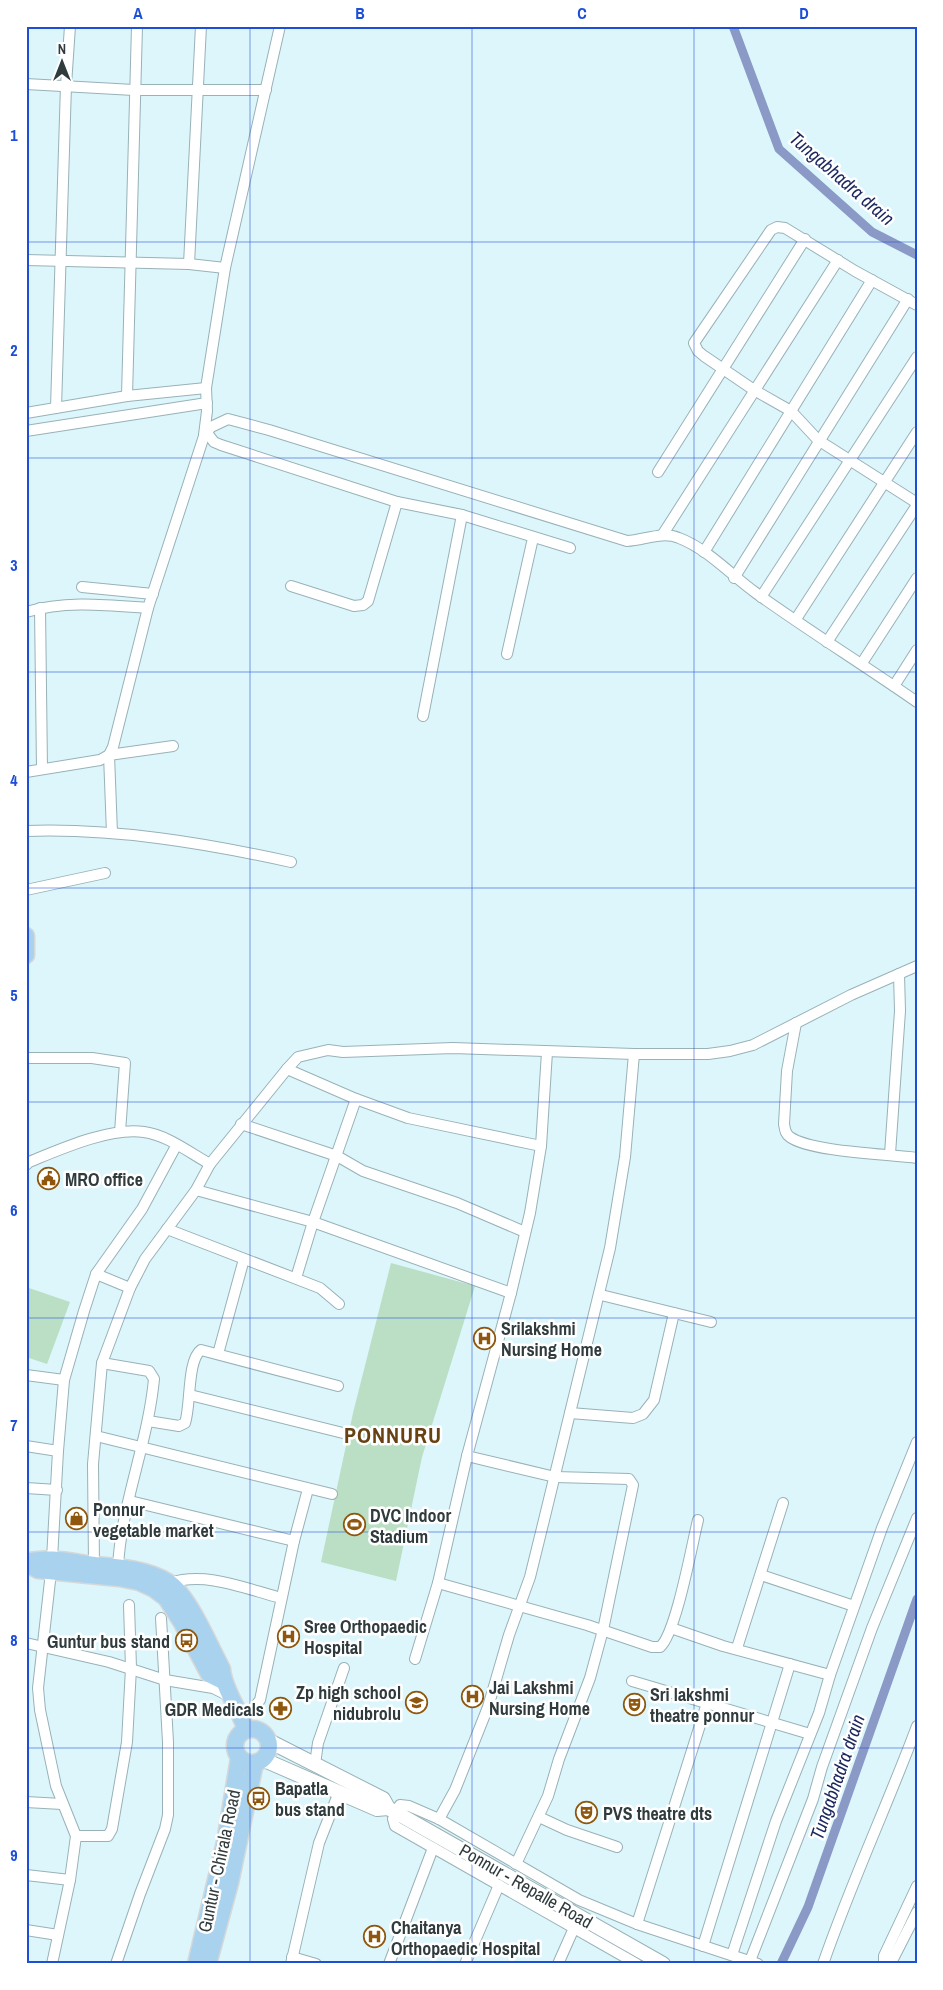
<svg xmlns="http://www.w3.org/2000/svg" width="943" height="1990" viewBox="0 0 943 1990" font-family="'Archivo Narrow',sans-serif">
	<rect width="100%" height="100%" fill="#dcf6fc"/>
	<g fill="#badfc4">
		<polygon points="391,1263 475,1286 422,1457 396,1581 321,1562 353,1413"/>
		<polygon points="26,1287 70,1302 47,1364 26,1357"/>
	</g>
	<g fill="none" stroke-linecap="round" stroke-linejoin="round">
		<g stroke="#8a99c5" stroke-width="9">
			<polyline points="733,26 779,149 872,232 917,255"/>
			<polyline points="781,1964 808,1907 917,1599"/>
		</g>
		<defs>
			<g id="street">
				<polyline points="26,84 134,90 266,90"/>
				<polyline points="26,260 189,264 225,268"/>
				<polyline points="189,264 201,26"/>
				<polyline points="917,305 855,271 785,228 777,227 771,230 694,343 698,351 704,356 754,390 791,411 818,440 917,503"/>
				<polyline points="127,396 137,26"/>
				<polyline points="56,408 66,85 70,26"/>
				<polyline points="26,413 127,396 206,388"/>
				<polyline points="26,431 207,403"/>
				<polyline points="207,433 214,442 221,445 397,502 462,515 570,548"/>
				<polyline points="204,435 207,411 206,388 225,268 280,26"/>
				<polyline points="658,472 805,239"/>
				<polyline points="663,534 838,260"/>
				<polyline points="704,552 872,280"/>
				<polyline points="734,578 908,299"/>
				<polyline points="291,586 354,606 363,605 368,601 397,502"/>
				<polyline points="82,587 153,594"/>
				<polyline points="761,597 917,357"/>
				<polyline points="40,608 42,769"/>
				<path d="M26 612C66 600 107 605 148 608"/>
				<polyline points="796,619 917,432"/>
				<polyline points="827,642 917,505"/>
				<polyline points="507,654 533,538"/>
				<polyline points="862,663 917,578"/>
				<polyline points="894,686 917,650"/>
				<polyline points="423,716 462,515"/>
				<path d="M26 772 100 760 109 755 113 747 148 608 204 436 211 427 228 419 269 430 627 541C645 540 662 531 679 538 708 549 732 576 756 593 809 631 864 665 917 702"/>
				<path d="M26 831C115 828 205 843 291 862"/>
				<polyline points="112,833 109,755 173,746"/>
				<polyline points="26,890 105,873"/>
				<path d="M796 1023 787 1071 784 1124C785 1129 785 1134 790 1137 811 1152 888 1154 917 1158"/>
				<polyline points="26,1058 92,1058 125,1063 120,1132"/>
				<polyline points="287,1069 356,1099 408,1118 541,1146"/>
				<polyline points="241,1124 337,1156 363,1171 457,1203 525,1232"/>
				<polyline points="890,1154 900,1011 899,974"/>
				<path d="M26 1165 29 1162C61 1149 110 1127 144 1132 167 1135 190 1153 210 1164"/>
				<polyline points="196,1190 313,1222 511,1293"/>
				<polyline points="167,1229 320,1288 339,1304"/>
				<polyline points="96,1274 130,1288"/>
				<polyline points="296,1278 313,1222 356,1099"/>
				<polyline points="601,1295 711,1322"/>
				<polyline points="218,1354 244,1259"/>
				<path d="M102 1363 149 1371 154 1379C148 1443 121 1505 118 1567"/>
				<polyline points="26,1375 64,1380"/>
				<polyline points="190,1395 343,1433"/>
				<polyline points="570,1413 633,1418 643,1414 654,1400 674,1313"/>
				<path d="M148 1421 179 1426 185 1423C191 1406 187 1360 201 1350L338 1386"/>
				<polyline points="96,1436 332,1494"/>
				<polyline points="26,1446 58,1451"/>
				<polyline points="467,1456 555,1477 629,1479 633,1485 603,1630 590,1678 559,1759 548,1796 516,1864"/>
				<polyline points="26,1488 57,1490"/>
				<polyline points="130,1501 294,1541"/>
				<polyline points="52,1559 58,1451 64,1380 84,1311 96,1274 142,1209 176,1146"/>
				<polyline points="94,1565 93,1464 102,1363 130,1288 145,1259 196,1190 210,1164 287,1069 298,1057 328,1050 343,1052 453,1048 634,1054 708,1054 730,1051 753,1045 851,995 917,966"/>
				<polyline points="51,1572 38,1688 40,1710 56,1786 76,1836 70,1880 52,1964"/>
				<polyline points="761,1575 854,1606"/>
				<path d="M170 1583C206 1571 246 1589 281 1598"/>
				<path d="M438 1583 587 1625 652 1647H660C676 1634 692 1544 698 1520"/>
				<polyline points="671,1628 723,1646 830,1675 819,1713 776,1821 732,1955"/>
				<polyline points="26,1643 109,1662 165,1680 213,1688 231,1697"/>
				<polyline points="737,1648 783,1503"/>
				<polyline points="415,1659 438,1583 467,1456 511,1293 530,1213 541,1146 547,1052"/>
				<polyline points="830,1675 882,1528 917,1442"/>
				<polyline points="632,1681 810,1734"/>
				<polyline points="242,1718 252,1710 260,1700 294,1541 308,1489"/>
				<polyline points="315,1764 318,1743 344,1668"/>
				<polyline points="26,1802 62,1804"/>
				<polyline points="539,1817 567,1830 617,1847"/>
				<polyline points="439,1819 455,1790 488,1707 509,1635 530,1577 544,1520 610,1248 625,1157 634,1054"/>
				<polyline points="76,1836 108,1836 112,1829 127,1742 131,1668 129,1605"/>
				<polyline points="26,1875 70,1880"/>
				<polyline points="637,1924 707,1703"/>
				<polyline points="26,1930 58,1935"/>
				<polyline points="703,1946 790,1664"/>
				<polyline points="292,1957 316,1964"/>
				<polyline points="750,1961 813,1799 822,1767 872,1628 917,1518"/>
				<polyline points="116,1964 140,1894 165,1829 168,1815 168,1742 161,1618"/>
				<polyline points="291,1964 319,1843 339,1792"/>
				<polyline points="389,1964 433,1848"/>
				<polyline points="465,1964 499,1885"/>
				<polyline points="558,1964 574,1928"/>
				<polyline points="637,1964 395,1826 393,1819 400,1805 409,1806 439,1819 579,1900 637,1924 758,1964"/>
				<path d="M823 1964C851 1883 887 1806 917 1726"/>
				<polyline points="884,1964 884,1956 917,1886"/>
				<polyline points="888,1964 893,1959 917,1912"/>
			</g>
			<g id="secondary">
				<polyline points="267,1740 383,1799 388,1808 663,1964"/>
				<polyline points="262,1759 377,1809 388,1808"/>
			</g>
			<g id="primary">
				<polyline points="26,936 26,955"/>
				<path d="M26 1562C49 1556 71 1562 95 1565 119 1567 147 1569 168 1582 189 1595 210 1647 222 1669 223 1688 240 1711 246 1730"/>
				<polyline points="26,1563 38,1570 119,1578 139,1582 154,1589 166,1598 182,1623 209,1674 223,1681"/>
				<circle cx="252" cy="1746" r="17"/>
				<polyline points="196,1964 225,1842 239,1758"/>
				<polyline points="208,1964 230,1883 255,1763"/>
			</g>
		</defs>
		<use href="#street" stroke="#98b2b7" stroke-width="12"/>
		<use href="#secondary" stroke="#98b2b7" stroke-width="16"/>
		<use href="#primary" stroke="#d6d8d8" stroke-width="19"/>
		<use href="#street" stroke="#fff" stroke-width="10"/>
		<use href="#secondary" stroke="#fff" stroke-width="14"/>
		<use href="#primary" stroke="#a9d2ef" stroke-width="16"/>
	</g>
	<path fill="none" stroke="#1d4ed8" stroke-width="1" stroke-opacity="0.55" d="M250 26V1964M472 26V1964M694 26V1964M26 242H917M26 458H917M26 672H917M26 888H917M26 1102H917M26 1318H917M26 1532H917M26 1748H917"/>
	<defs>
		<symbol id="civic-ring" viewBox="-11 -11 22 22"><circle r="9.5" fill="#fff" stroke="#8e570d" stroke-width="1.5"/><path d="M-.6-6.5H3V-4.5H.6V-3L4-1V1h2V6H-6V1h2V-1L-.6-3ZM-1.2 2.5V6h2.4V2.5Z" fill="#8e570d"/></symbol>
		<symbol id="hospital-ring" viewBox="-11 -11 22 22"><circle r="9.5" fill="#fff" stroke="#8e570d" stroke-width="1.5"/><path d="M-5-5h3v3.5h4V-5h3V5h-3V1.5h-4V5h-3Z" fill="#8e570d"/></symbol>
		<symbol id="shop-ring" viewBox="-11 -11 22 22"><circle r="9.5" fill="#fff" stroke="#8e570d" stroke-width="1.5"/><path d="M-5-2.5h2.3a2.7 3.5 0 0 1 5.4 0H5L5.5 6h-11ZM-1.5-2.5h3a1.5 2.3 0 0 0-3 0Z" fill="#8e570d"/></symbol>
		<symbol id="stadium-ring" viewBox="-11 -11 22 22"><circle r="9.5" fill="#fff" stroke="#8e570d" stroke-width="1.5"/><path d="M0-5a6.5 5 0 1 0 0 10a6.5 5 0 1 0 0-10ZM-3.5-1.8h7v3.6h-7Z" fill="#8e570d"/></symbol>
		<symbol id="bus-ring" viewBox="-11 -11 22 22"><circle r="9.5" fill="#fff" stroke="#8e570d" stroke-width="1.5"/><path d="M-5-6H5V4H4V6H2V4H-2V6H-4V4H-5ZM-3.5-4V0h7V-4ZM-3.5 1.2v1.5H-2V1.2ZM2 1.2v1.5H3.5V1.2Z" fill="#8e570d"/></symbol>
		<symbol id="school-ring" viewBox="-11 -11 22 22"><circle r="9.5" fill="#fff" stroke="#8e570d" stroke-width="1.5"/><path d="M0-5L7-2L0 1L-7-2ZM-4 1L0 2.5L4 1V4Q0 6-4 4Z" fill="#8e570d"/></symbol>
		<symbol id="theatre-ring" viewBox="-11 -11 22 22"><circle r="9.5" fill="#fff" stroke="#8e570d" stroke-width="1.5"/><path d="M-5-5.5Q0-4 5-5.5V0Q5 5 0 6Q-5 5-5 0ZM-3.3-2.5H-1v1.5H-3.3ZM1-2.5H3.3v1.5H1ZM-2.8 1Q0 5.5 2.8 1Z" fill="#8e570d"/></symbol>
		<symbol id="pharmacy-ring" viewBox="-11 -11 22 22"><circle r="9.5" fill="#fff" stroke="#8e570d" stroke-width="1.5"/><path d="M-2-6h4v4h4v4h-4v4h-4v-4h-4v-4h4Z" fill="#8e570d"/></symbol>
	</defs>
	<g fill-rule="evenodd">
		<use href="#civic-ring" x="36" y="1166" width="25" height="25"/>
		<use href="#hospital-ring" x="472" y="1326" width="25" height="25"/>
		<use href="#shop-ring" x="64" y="1506" width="25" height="25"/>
		<use href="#stadium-ring" x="342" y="1512" width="25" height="25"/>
		<use href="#hospital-ring" x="276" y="1624" width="25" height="25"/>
		<use href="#bus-ring" x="174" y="1628" width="25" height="25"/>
		<use href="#hospital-ring" x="460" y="1684" width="25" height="25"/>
		<use href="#school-ring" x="404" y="1690" width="25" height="25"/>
		<use href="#theatre-ring" x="622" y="1692" width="25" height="25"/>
		<use href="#pharmacy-ring" x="268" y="1696" width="25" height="25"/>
		<use href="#bus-ring" x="246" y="1786" width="25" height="25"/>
		<use href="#theatre-ring" x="574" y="1800" width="25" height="25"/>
		<use href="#hospital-ring" x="362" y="1924" width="25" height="25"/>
	</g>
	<g text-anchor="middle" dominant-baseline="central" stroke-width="5" stroke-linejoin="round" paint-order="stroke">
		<g font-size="18" font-weight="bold" fill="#303b3d" stroke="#fff" text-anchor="start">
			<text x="65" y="1179">MRO office</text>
			<text x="501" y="1328">Srilakshmi<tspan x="501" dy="21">Nursing Home</tspan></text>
			<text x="93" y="1509">Ponnur<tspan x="93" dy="21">vegetable market</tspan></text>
			<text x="370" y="1515">DVC Indoor<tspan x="370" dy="21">Stadium</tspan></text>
			<text x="304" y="1626">Sree Orthopaedic<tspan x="304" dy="21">Hospital</tspan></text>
			<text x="170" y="1641" text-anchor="end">Guntur bus stand</text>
			<text x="489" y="1687">Jai Lakshmi<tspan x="489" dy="21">Nursing Home</tspan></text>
			<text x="401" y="1692" text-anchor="end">Zp high school<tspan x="401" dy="21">nidubrolu</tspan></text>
			<text x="650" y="1694">Sri lakshmi<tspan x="650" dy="21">theatre ponnur</tspan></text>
			<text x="264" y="1709" text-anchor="end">GDR Medicals</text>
			<text x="275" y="1788">Bapatla<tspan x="275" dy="21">bus stand</tspan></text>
			<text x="603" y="1813">PVS theatre dts</text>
			<text x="391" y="1927">Chaitanya<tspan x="391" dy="21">Orthopaedic Hospital</tspan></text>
		</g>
		<g font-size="18" fill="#303b3d" stroke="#fff">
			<text transform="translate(219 1861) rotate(-78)">Guntur - Chirala Road</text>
			<text transform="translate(526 1886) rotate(30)">Ponnur - Repalle Road</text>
		</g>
		<g font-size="19" font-style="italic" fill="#1b285e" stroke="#fff">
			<text transform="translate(842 178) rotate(41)">Tungabhadra drain</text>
			<text transform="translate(837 1777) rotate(-71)">Tungabhadra drain</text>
		</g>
		<g font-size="22" font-weight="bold" letter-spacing="1" fill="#684113" stroke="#fff">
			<text x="393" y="1435">PONNURU</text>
		</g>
	</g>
	<rect width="943" height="1990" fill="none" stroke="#ffffff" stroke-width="55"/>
	<g transform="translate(62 62)" stroke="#ffffff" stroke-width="4" paint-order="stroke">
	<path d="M0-4L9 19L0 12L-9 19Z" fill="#303b3d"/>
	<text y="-8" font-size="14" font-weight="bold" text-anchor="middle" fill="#303b3d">N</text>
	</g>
	<rect x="28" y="28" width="888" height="1934" fill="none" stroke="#1d4ed8" stroke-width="2"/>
	<g font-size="16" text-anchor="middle" font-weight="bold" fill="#1d4ed8">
		<text x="138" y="19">A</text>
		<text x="360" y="19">B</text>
		<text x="582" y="19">C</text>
		<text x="804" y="19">D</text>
		<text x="14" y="141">1</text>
		<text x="14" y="356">2</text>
		<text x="14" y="571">3</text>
		<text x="14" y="786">4</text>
		<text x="14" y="1001">5</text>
		<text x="14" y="1216">6</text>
		<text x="14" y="1431">7</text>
		<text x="14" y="1646">8</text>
		<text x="14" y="1861">9</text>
	</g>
</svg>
